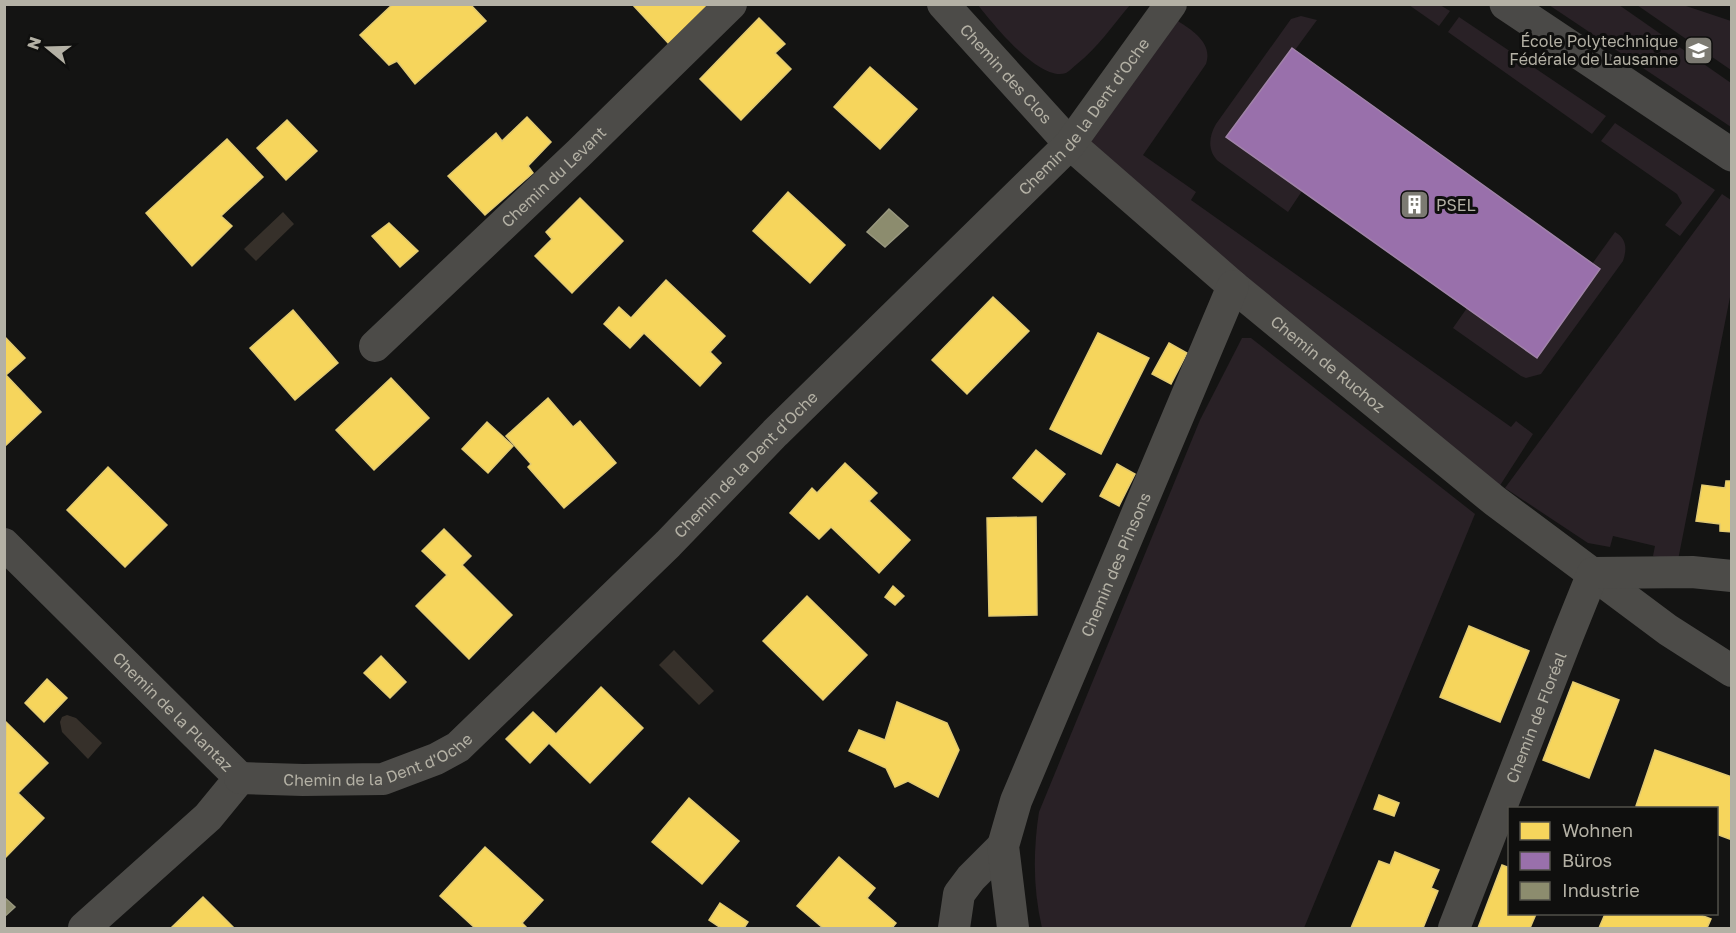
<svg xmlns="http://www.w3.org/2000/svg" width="1736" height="933" viewBox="0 0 1736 933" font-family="'Golos Text',sans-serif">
	<rect width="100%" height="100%" fill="#141413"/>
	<g fill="#292126">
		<path d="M978 5H1130C1113 25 1098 47 1077 64 1074 66 1070 71 1066 73 1040 83 992 23 978 5Z"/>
		<polygon points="1409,5 1440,5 1450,11 1439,26"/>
		<polygon points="1549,5 1619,5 1731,83 1731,127"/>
		<polygon points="1637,5 1683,5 1731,21 1731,70"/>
		<path d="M1301 16 1317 20 1295 50 1291 49 1227 137 1302 191 1288 212 1218 161C1207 150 1209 136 1216 124L1291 19Z"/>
		<polygon points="1459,17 1606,116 1592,134 1448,32"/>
		<path d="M1178 21C1193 31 1213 43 1206 64L1143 155 1196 192 1191 200 1511 427 1516 421 1533 434 1499 487 1088 146Z"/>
		<polygon points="1615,123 1715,190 1680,236 1665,225 1682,203 1677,194 1601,141"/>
		<polygon points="1722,194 1731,200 1731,292 1678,560 1653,556 1655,546 1613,536 1610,547 1588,543 1505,488"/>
		<path d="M1615 232C1627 239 1627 249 1623 261L1541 374 1526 378 1521 376 1453 328 1467 308 1538 358 1599 269 1592 264Z"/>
		<path d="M1242 338H1251L1475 514 1304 928H1042C1033 889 1033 851 1039 812L1200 420Z"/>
	</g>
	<g fill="#36302a">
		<polygon points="283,212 294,224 256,261 244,249"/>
		<polygon points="674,650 714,691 699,705 659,665"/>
		<polygon points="67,715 76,718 102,743 88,759 62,732 60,722 62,717"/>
	</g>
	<g fill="#f6d55c" stroke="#e2ca72" stroke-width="1.5">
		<polygon points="393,4 470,4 486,21 415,84 397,61 389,65 360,35"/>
		<polygon points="632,4 711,4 669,44"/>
		<polygon points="759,18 785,44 775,53 791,69 741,120 700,79"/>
		<polygon points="870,67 917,109 880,149 834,107"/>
		<polygon points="527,117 551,142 528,166 533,173 485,215 448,176 496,133 502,141"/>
		<polygon points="287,120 317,151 286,180 257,148"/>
		<polygon points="227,139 263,177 221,216 232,226 192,266 146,213"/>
		<polygon points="788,192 845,245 810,283 753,231"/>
		<polygon points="580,198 623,241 572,293 535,256 552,239 546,232"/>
		<polygon points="389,223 418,251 400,267 372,236"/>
		<polygon points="666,280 725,336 710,352 721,363 700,386 644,333 630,348 604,324 619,307 631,318"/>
		<polygon points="993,297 1029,331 967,394 932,360"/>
		<polygon points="293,310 338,363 295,400 250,348"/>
		<polygon points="1098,333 1149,358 1101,454 1050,429"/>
		<polygon points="4,336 25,358 6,375 41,412 4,447"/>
		<polygon points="1169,343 1187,353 1171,384 1152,374"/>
		<polygon points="391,378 429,418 374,470 336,430"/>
		<polygon points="548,398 573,427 580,421 616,463 564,508 528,467 531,464 506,436"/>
		<polygon points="487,422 513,446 488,473 462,449"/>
		<polygon points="1036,450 1065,474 1042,502 1013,478"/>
		<polygon points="845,463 877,493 869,501 910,540 879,573 831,527 819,539 790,513 812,488 817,493"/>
		<polygon points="1117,464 1135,474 1119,506 1100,496"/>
		<polygon points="108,467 167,525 125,567 67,510"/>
		<polygon points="1726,481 1732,481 1732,532 1720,531 1720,524 1696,521 1702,485 1725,488"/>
		<polygon points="1036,517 1037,615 989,616 987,518"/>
		<polygon points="444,529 471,556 462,565 512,615 469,659 416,606 447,575 422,551"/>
		<polygon points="893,586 904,596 895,605 885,597"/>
		<polygon points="807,596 867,655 823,700 763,641"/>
		<polygon points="1469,626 1529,651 1500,722 1440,697"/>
		<polygon points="381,656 406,682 390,698 364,673"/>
		<polygon points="47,679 67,698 44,722 25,703"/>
		<polygon points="1573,682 1619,700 1589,778 1543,760"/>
		<polygon points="601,687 643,728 590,783 549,743 530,763 506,739 533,712 556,734"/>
		<polygon points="897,702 947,723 959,750 938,797 908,781 895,787 886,768 849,751 859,730 885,740"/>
		<polygon points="6,722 48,763 18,793 44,818 6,857 4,855"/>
		<polygon points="1655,750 1732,777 1732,840 1716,834 1716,808 1644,808 1636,806"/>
		<polygon points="1379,795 1399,803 1394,816 1374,809"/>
		<polygon points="689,798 739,841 702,884 652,842"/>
		<polygon points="485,847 543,900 522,923 527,928 475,928 440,896"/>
		<polygon points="1395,852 1439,870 1431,888 1438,891 1423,928 1351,928 1379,861 1390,865"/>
		<polygon points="839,857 875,888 867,898 896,923 892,928 823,928 797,906"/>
		<polygon points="1502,865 1510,868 1510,914 1536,914 1530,928 1478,928"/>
		<polygon points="203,897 234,928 171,928"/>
		<polygon points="720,903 748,922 744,928 721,928 709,920"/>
		<polygon points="1605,914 1698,914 1711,919 1707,928 1599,928"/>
	</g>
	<polygon fill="#9970ab" stroke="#a184a9" stroke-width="1.5" points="1292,48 1600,269 1537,358 1226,137"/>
	<g fill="#8c8c6e" stroke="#98977e" stroke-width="1.5">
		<polygon points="889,209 908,226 885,247 867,232"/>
		<polygon points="4,897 15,907 4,917"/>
	</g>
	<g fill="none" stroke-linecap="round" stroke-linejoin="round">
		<g stroke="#4c4b48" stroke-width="32">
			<path id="s1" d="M943 4 1070 144 1233 286 1495 501 1668 630 1732 671"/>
			<path id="s2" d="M375 346 579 153 731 4"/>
			<path id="s3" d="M4 544 240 778 208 817 84 928"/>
			<path id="s4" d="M240 778 303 780 383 779 436 759 458 747 668 544 775 433 1070 144 1171 4"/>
			<polyline points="954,928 959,894 971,878 1003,846"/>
			<path id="s5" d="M1013 928 1003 846 1016 801 1233 286"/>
			<path id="s6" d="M1454 928 1568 635 1593 573 1692 572 1732 576"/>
		</g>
		<polyline stroke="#4a4947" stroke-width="33" points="1506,4 1732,155"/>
	</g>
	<defs>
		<symbol id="university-square" viewBox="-11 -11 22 22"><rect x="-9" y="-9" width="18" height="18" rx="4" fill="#7c7a72" stroke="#0f0f0e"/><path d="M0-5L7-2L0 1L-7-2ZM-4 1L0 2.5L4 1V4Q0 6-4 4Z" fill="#fff"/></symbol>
		<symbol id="building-square" viewBox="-11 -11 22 22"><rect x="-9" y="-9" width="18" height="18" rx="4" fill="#7c7a72" stroke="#0f0f0e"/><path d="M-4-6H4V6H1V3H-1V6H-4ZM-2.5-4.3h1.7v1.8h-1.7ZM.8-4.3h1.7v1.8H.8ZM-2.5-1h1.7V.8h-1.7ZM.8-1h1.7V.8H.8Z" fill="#fff"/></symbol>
	</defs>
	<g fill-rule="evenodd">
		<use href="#university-square" x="1682" y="34" width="33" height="33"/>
		<use href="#building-square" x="1398" y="188" width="33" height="33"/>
	</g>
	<g text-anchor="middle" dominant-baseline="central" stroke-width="6" stroke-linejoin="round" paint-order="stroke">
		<g font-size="16" fill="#b4b1a5" stroke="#0f0f0e" text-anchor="end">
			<text x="1678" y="41">École Polytechnique<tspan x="1678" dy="18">Fédérale de Lausanne</tspan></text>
			<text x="1436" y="205" text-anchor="start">PSEL</text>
		</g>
		<g font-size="16" fill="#b4b1a5" stroke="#0f0f0e">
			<text stroke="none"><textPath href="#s1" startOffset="94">Chemin des Clos</textPath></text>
			<text stroke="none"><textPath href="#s4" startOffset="1114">Chemin de la Dent d'Oche</textPath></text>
			<text stroke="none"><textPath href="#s2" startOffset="246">Chemin du Levant</textPath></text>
			<text stroke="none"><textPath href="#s1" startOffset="528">Chemin de Ruchoz</textPath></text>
			<text stroke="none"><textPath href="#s4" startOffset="628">Chemin de la Dent d'Oche</textPath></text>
			<text stroke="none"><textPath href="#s5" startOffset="386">Chemin des Pinsons</textPath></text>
			<text stroke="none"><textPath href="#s3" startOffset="238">Chemin de la Plantaz</textPath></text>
			<text stroke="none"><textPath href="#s6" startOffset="226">Chemin de Floréal</textPath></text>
			<text stroke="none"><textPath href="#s4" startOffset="142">Chemin de la Dent d'Oche</textPath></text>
		</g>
	</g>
	<rect width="1736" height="933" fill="none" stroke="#b4b1a5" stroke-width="12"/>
	<rect x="1508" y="807" width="210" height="108" fill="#0f0f0e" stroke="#51504a" stroke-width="1.5"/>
	<rect x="1520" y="822" width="30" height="18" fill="#f6d55c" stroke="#51504a" stroke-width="1.5"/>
	<text x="1562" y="837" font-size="18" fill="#b4b1a5">Wohnen</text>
	<rect x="1520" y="852" width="30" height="18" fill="#9970ab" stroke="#51504a" stroke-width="1.5"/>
	<text x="1562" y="867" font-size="18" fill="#b4b1a5">Büros</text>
	<rect x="1520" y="882" width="30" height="18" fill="#8c8c6e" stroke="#51504a" stroke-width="1.5"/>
	<text x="1562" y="897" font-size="18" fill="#b4b1a5">Industrie</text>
	<g transform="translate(48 48) rotate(289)" stroke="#0f0f0e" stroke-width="4.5" paint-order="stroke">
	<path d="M0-4.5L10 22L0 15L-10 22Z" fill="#b4b1a5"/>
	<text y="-9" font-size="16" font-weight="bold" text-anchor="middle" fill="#b4b1a5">N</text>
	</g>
</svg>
